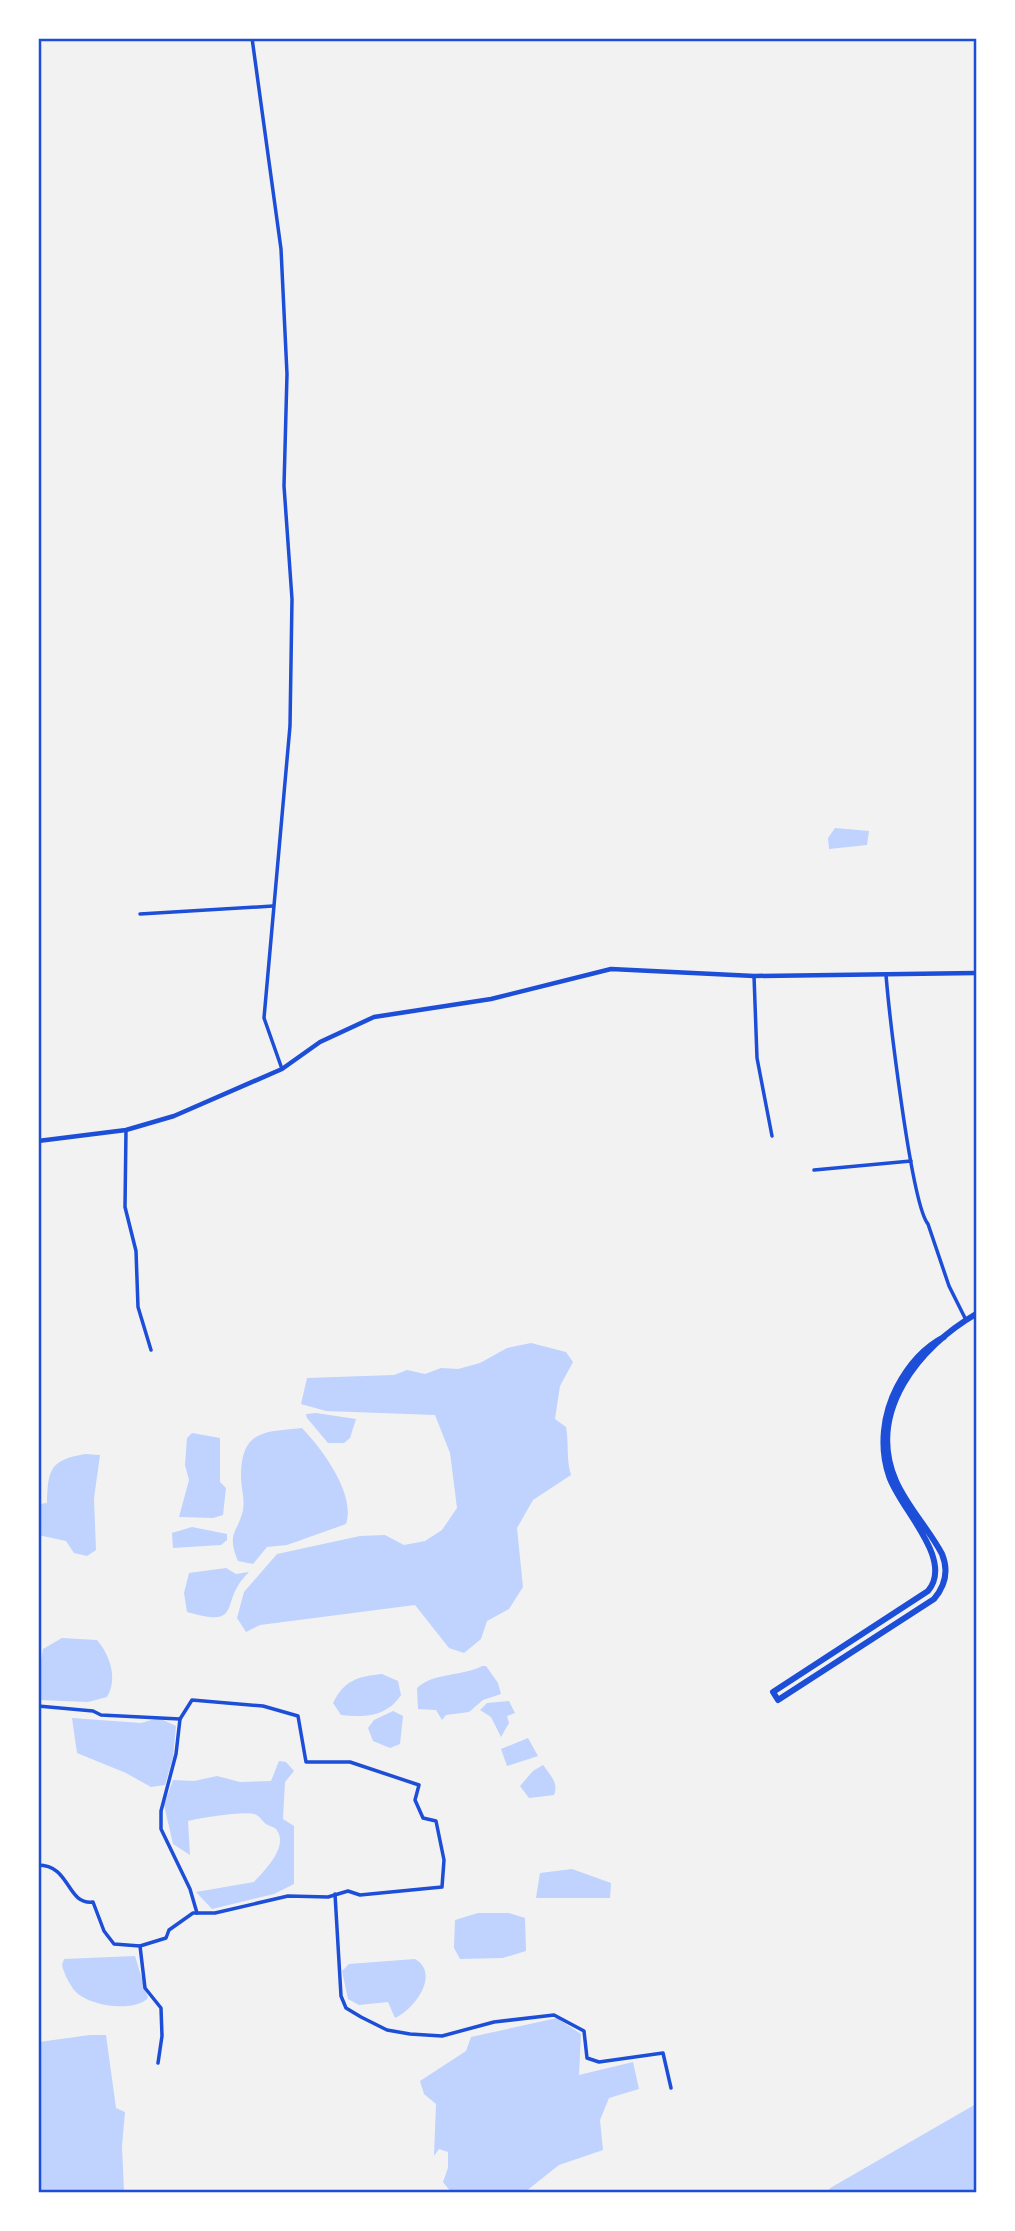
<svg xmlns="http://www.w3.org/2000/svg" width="1015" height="2231" viewBox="0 0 1015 2231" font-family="'Fira Sans Condensed',sans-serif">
	<rect width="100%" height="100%" fill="#f2f2f2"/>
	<g fill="#bfd3fe">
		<polygon points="835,828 869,831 867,845 829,849 828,838"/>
		<path d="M531 1343 566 1352 573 1362 560 1386 555 1419 566 1427C569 1443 566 1459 571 1475L533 1500 517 1528 523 1587 509 1609 487 1621 481 1639 464 1653 449 1648 415 1605 260 1625 246 1632 237 1618 244 1592 277 1554 360 1536 385 1535 404 1545 425 1541 442 1530 457 1508 450 1453 435 1415 326 1411 301 1404 307 1378 394 1375 407 1370 425 1374 441 1368 458 1369 480 1363 507 1348Z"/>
		<polygon points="316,1413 356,1419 350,1438 344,1443 328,1443 307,1418 306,1414"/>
		<path d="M302 1428C322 1449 356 1494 346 1524L287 1545 267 1547 253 1564 238 1561C226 1532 238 1533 243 1510 245 1498 241 1488 241 1477 241 1429 265 1432 302 1428Z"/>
		<polygon points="192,1433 220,1438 220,1482 226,1488 223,1515 213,1518 179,1517 189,1480 185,1465 187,1438"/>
		<path d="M85 1454 100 1455 94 1498 96 1550 87 1556 74 1553 66 1541 38 1535 39 1504 47 1503C48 1469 50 1460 85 1454Z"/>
		<polygon points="192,1527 227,1534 227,1540 221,1545 173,1548 172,1533"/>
		<path d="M226 1568 236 1574 249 1572C217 1602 246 1629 187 1612L184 1593 189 1573Z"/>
		<path d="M62 1638 97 1640C110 1655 118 1679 107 1697L88 1702 39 1700V1671L43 1649Z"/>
		<path d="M482 1666H486L498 1683 501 1694 483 1700 469 1712 446 1715 442 1720 436 1710 418 1709 417 1688C434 1672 461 1677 482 1666Z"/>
		<path d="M382 1674 398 1681 401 1695C387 1716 366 1718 341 1715L333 1703C344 1680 359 1676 382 1674Z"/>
		<polygon points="509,1701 515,1713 507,1716 509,1723 501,1737 491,1717 480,1710 487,1703"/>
		<polygon points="393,1711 403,1716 400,1744 390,1748 373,1741 368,1728 374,1720"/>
		<polygon points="72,1718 141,1723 159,1718 176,1726 173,1757 165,1785 151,1787 126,1773 77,1753"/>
		<polygon points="528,1738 538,1756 507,1766 501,1749"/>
		<path d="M279 1761 286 1762 294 1771 285 1782 283 1819 294 1826V1884L274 1894 212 1909 196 1892 254 1882C264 1871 290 1846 276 1829 274 1827 269 1826 266 1824 262 1821 259 1815 254 1814 245 1811 199 1818 188 1821L190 1855 173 1844 164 1805 173 1780 194 1781 217 1776 240 1782 271 1781Z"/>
		<path d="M543 1765C550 1775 559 1783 554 1795L529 1798 520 1786 533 1771Z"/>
		<polygon points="572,1869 611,1883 610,1898 536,1898 540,1873"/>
		<polygon points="478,1913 509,1913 525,1918 526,1951 503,1958 460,1959 454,1948 455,1920"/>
		<path d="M135 1956 148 1998C134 2013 88 2006 75 1991 69 1984 64 1973 62 1965L64 1959Z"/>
		<path d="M415 1959C441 1974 414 2010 395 2018L388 2002 359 2005 348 1999 342 1971 349 1964Z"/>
		<polygon points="557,2018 581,2034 579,2075 633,2062 639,2089 609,2098 600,2120 603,2150 559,2165 525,2192 451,2192 443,2182 448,2168 448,2152 439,2149 434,2156 436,2104 424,2094 420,2081 466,2051 471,2037"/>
		<polygon points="90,2035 106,2035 116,2108 125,2112 122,2146 124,2192 39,2192 39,2042"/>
		<polygon points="976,2104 976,2192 826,2192 832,2187"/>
	</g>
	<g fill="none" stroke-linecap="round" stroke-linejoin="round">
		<g stroke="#1d4ed8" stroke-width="3.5">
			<polyline points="252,38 281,249 287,374 284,486 292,599 290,726 264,1018 282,1069"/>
			<polyline points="140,914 273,906"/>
			<path d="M886 975C889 1011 911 1204 928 1224L949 1286 966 1320"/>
			<polyline points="754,976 757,1058 772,1136"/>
			<polyline points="126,1130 125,1207 136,1251 138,1307 151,1350"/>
			<polyline points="814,1170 911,1161"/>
			<polyline points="38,1706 93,1711 101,1715 180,1719 192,1700 263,1706 298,1716 306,1762 350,1762 419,1785 415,1800 423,1818 436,1821 444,1860 442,1887 360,1895 348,1891 328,1897 288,1896 215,1913 193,1913 169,1930 166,1938 140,1946"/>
			<polyline points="180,1719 176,1754 161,1811 161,1829 190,1889 197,1913"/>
			<path d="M38 1865C71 1865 66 1905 93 1902L104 1931 114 1944 140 1946 145 1988 161 2008 162 2036 158 2063"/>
			<polyline points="335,1894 341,1996 346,2008 361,2017 387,2030 410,2034 442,2036 494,2022 554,2015 584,2031 587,2058 599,2062 663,2053 671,2088"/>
		</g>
		<polyline stroke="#1d4ed8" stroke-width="4.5" points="38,1141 126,1130 174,1116 282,1069 320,1042 374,1017 491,999 611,969 754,976 976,973"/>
		<path stroke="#1d4ed8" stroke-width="6" d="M944 1337C923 1348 908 1366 897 1387 883 1414 879 1447 889 1476 899 1508 955 1559 928 1591L773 1692 778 1700 934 1599C945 1586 949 1571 942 1554 929 1529 908 1508 896 1481 866 1412 919 1347 976 1314"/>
	</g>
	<rect width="1015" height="2231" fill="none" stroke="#ffffff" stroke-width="80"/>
	<rect x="40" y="40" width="935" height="2151" fill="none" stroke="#1d4ed8" stroke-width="2.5"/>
</svg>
